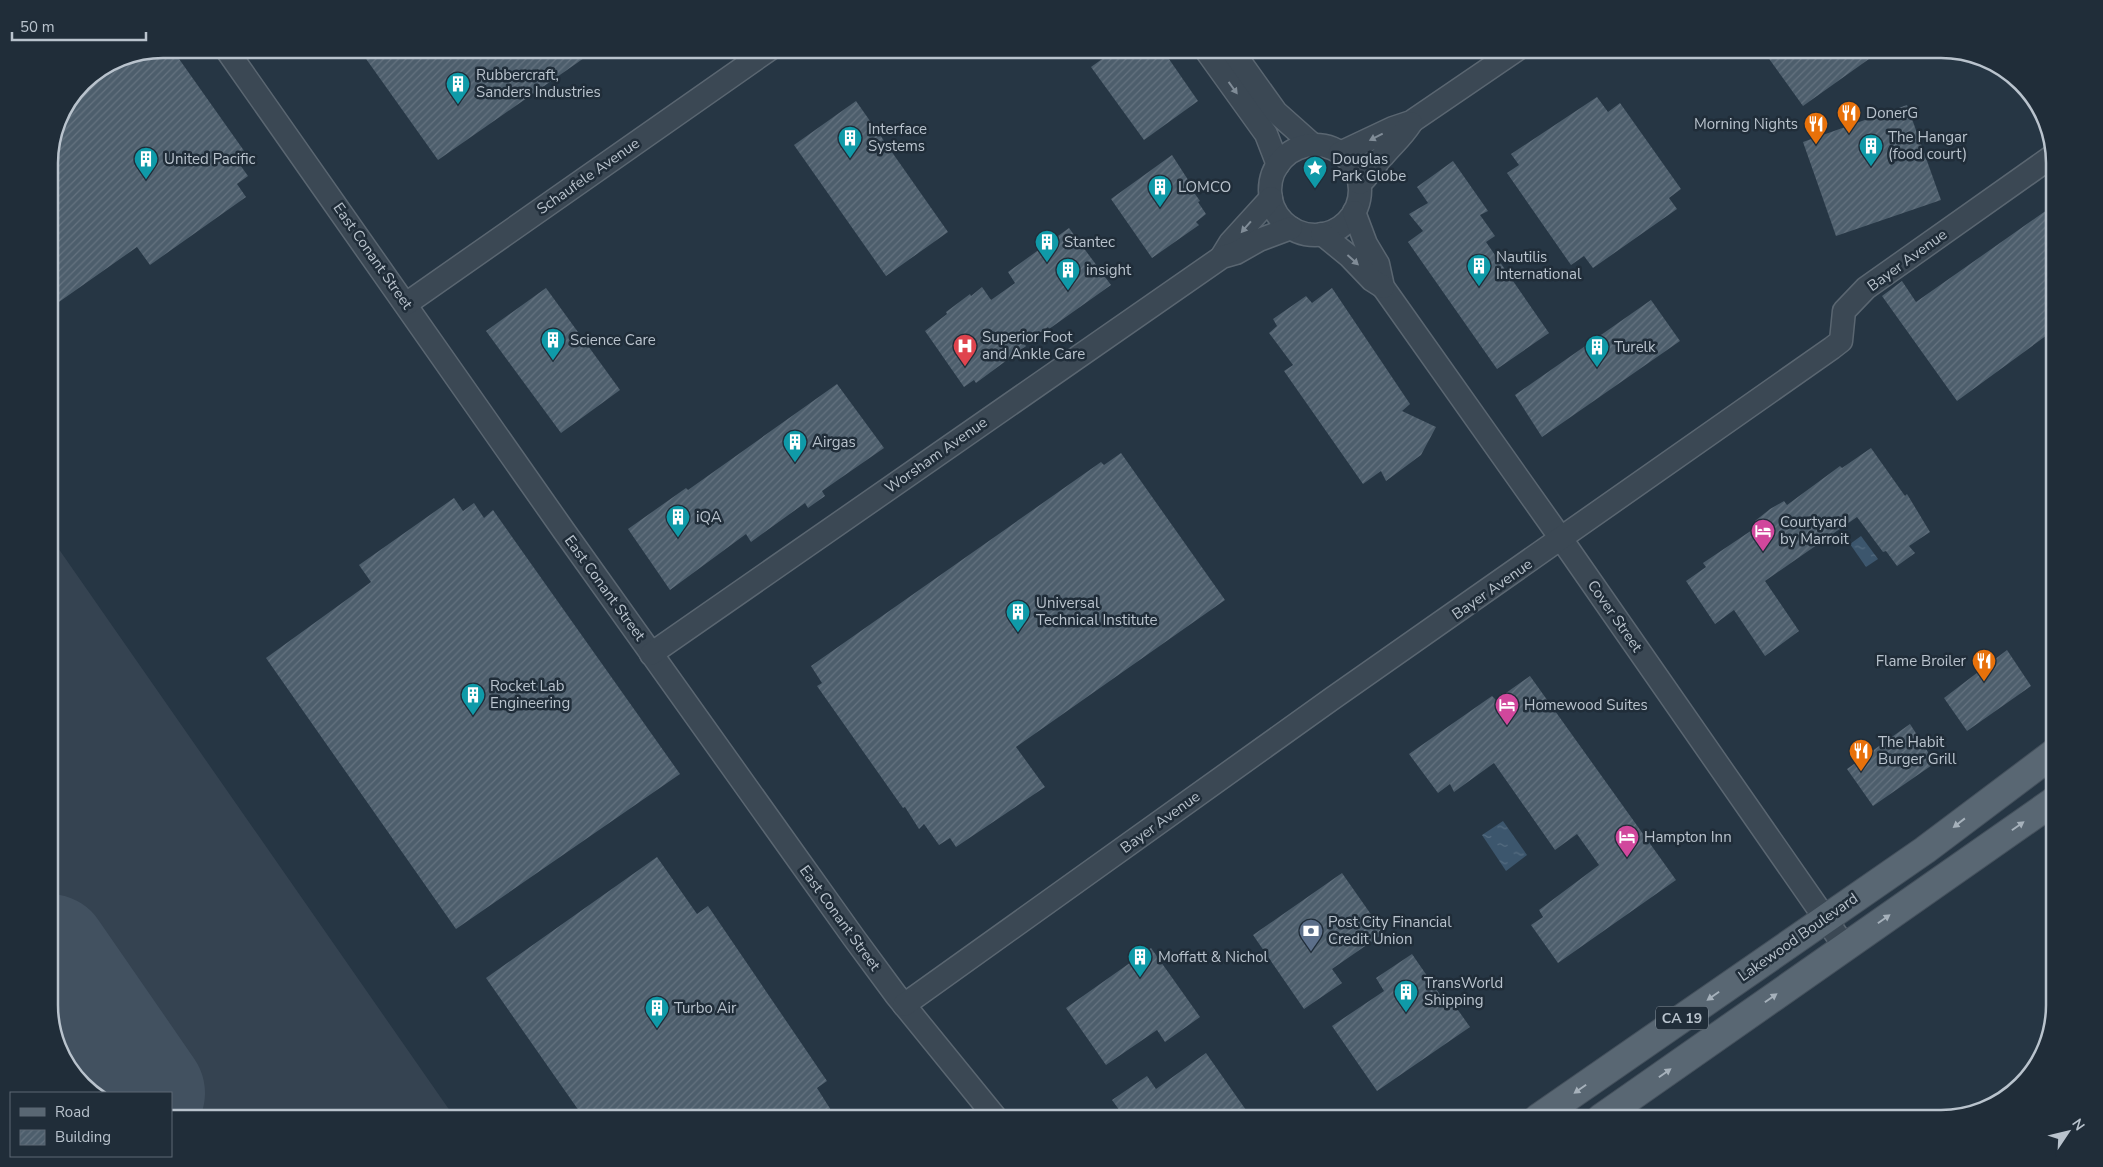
<svg xmlns="http://www.w3.org/2000/svg" width="2103" height="1167" viewBox="0 0 2103 1167" font-family="'Nunito Sans',sans-serif">
	<defs>
		<pattern id="water-ripples" width="26" height="14" patternUnits="userSpaceOnUse" patternTransform="scale(1.25)"><rect width="26" height="14" fill="#3c566d"/><path d="M2 4q2-2 4 0t4 0M15 11q2-2 4 0t4 0" fill="none" stroke="#566d81"/></pattern>
		<pattern id="building-hatch" width="6" height="6" patternUnits="userSpaceOnUse" patternTransform="scale(1.25)"><rect width="6" height="6" fill="#4d5e6c"/><path d="M-1 1l2-2M0 6l6-6M5 7l2-2" fill="none" stroke="#657380"/></pattern>
	</defs>
	<rect width="100%" height="100%" fill="#263644"/>
	<polygon fill="#354351" points="49,535 455,1118 171,1118 171,1093 96,1093 64,1062 49,1011"/>
	<g fill="url(#water-ripples)">
		<polygon points="1861,536 1878,559 1866,567 1850,544"/>
		<polygon points="1503,821 1527,855 1506,871 1482,835"/>
	</g>
	<g fill="none" stroke-linecap="round" stroke-linejoin="round">
		<polyline stroke="#425160" stroke-width="120" points="49,954 145,1093"/>
	</g>
	<g fill="url(#building-hatch)">
		<polygon points="163,49 172,49 247,155 238,162 248,176 237,184 246,197 150,265 137,247 49,309 49,156 58,119 82,82 119,57"/>
		<polygon points="359,49 597,49 438,160"/>
		<polygon points="1116,49 1162,49 1198,101 1144,140 1091,67"/>
		<polygon points="1762,49 1883,49 1803,106"/>
		<polygon points="1597,97 1608,112 1620,103 1681,189 1669,198 1677,209 1593,268 1584,256 1571,265 1507,173 1519,165 1511,154"/>
		<polygon points="856,101 948,232 886,276 794,145"/>
		<polygon points="1907,105 1941,200 1836,236 1803,142"/>
		<polygon points="1172,155 1192,186 1190,187 1200,201 1198,202 1206,214 1196,222 1199,225 1152,258 1111,199"/>
		<polygon points="1453,161 1488,211 1480,215 1495,236 1486,242 1549,333 1497,369 1408,242 1423,231 1409,214 1428,203 1417,187"/>
		<polygon points="2054,205 2054,330 1957,401 1882,296 1902,281 1916,302"/>
		<polygon points="1069,228 1111,285 1049,329 1048,327 1024,344 1026,346 976,383 974,380 964,387 925,331 947,314 946,312 970,294 971,296 982,287 991,300 1015,283 1008,272"/>
		<polygon points="546,288 620,390 561,433 486,331"/>
		<polygon points="1332,288 1410,404 1402,411 1436,427 1421,455 1386,481 1381,471 1363,484 1284,371 1293,365 1269,333 1277,326 1273,319 1306,296 1312,303"/>
		<polygon points="1651,300 1680,341 1542,437 1515,395"/>
		<polygon points="837,384 884,448 822,491 825,496 808,508 805,503 751,542 746,534 670,590 628,529 686,488 688,490"/>
		<polygon points="1871,448 1905,496 1907,494 1930,532 1909,546 1915,553 1897,566 1886,551 1883,552 1857,517 1765,581 1799,631 1765,656 1734,610 1715,624 1686,581 1706,567 1703,563 1758,526 1755,521 1770,509 1784,501 1787,505 1840,466 1842,468"/>
		<polygon points="1121,453 1225,600 1016,747 1045,787 956,847 950,838 939,845 924,824 919,829 905,807 903,808 817,686 822,683 811,666 1101,462 1104,465"/>
		<polygon points="454,498 463,511 474,503 484,518 493,510 680,774 456,929 266,658 371,582 359,565"/>
		<polygon points="2007,650 2031,686 1967,731 1944,698"/>
		<polygon points="1530,676 1676,880 1558,963 1531,925 1543,917 1539,910 1599,865 1577,834 1555,850 1494,763 1454,792 1450,784 1438,793 1409,754 1492,696 1496,700"/>
		<polygon points="1910,724 1935,763 1873,806 1847,769"/>
		<polygon points="657,857 697,914 708,906 827,1081 817,1088 836,1118 584,1118 486,978"/>
		<polygon points="1342,873 1384,933 1332,969 1342,983 1304,1009 1253,935"/>
		<polygon points="1151,948 1200,1017 1165,1042 1157,1030 1106,1065 1066,1008"/>
		<polygon points="1412,954 1443,999 1448,996 1470,1027 1377,1091 1332,1026 1384,991 1376,978"/>
		<polygon points="1206,1053 1246,1110 1234,1118 1125,1118 1112,1100 1147,1076 1156,1089"/>
	</g>
	<g fill="none" stroke-linecap="round" stroke-linejoin="round">
		<defs>
			<g id="minor">
				<polyline points="226,49 564,531 854,938 896,995 996,1118"/>
				<polyline points="1205,49 1266,134 1278,165"/>
				<polyline points="1231,49 1276,112 1313,145"/>
				<circle cx="1315" cy="190" r="45"/>
				<polyline points="1340,153 1393,128 1411,122 1518,49"/>
				<path d="M1360 183C1370 175 1374 165 1383 156 1393 144 1402 137 1411 123"/>
				<polyline points="1354,212 1366,244 1378,264 1383,287 1562,540 1845,947"/>
				<polyline points="1322,234 1349,256 1372,280 1383,287"/>
				<polyline points="1222,256 1230,243 1271,198"/>
				<polyline points="406,304 770,49"/>
				<polyline points="651,654 1222,257 1236,253 1259,240 1291,228"/>
				<polyline points="904,1005 1333,698 1832,348 1841,341 1844,311 1866,288 2054,155"/>
			</g>
			<g id="major">
				<polyline points="1538,1118 1925,850 2054,753"/>
				<polyline points="1601,1118 2054,801"/>
			</g>
		</defs>
		<use href="#minor" stroke="#5a6671" stroke-width="25"/>
		<use href="#major" stroke="#45515d" stroke-width="30"/>
		<use href="#minor" stroke="#3b4854" stroke-width="22"/>
		<use href="#major" stroke="#596773" stroke-width="28"/>
	</g>
	<defs><path id="oneway-solid" d="M-6-.8H1V-3.2L6.5 0L1 3.2V.8H-6Z" transform="scale(1.25)"/></defs>
	<g fill="#808c97">
		<use href="#oneway-solid" transform="translate(1233 88) rotate(54)"/>
		<use href="#oneway-solid" transform="translate(1376 137) rotate(153)"/>
		<use href="#oneway-solid" transform="translate(1246 227) rotate(131)"/>
		<use href="#oneway-solid" transform="translate(1353 260) rotate(42)"/>
	</g>
	<g fill="#a6b1bb">
		<use href="#oneway-solid" transform="translate(1959 823) rotate(142)"/>
		<use href="#oneway-solid" transform="translate(2018 826) rotate(-35)"/>
		<use href="#oneway-solid" transform="translate(1884 919) rotate(-35)"/>
		<use href="#oneway-solid" transform="translate(1713 996) rotate(145)"/>
		<use href="#oneway-solid" transform="translate(1771 998) rotate(-35)"/>
		<use href="#oneway-solid" transform="translate(1665 1073) rotate(-35)"/>
		<use href="#oneway-solid" transform="translate(1580 1089) rotate(145)"/>
	</g>
	<defs>
		<symbol id="building-pin" viewBox="-11 -11 22 30"><path d="M0 17L-7.5 6A9.5 9.5 0 1 1 7.5 6Z" fill="#0f9aa8" stroke="#202d39"/><path d="M-4-6H4V6H1V3H-1V6H-4ZM-2.5-4.3h1.7v1.8h-1.7ZM.8-4.3h1.7v1.8H.8ZM-2.5-1h1.7V.8h-1.7ZM.8-1h1.7V.8H.8Z" fill="#fff"/></symbol>
		<symbol id="restaurant-pin" viewBox="-11 -11 22 30"><path d="M0 17L-7.5 6A9.5 9.5 0 1 1 7.5 6Z" fill="#e8710a" stroke="#202d39"/><path d="M-5-6h1v4h1v-4h1v4h1v-4h1v5L-1.5 .5V6h-2V.5L-5-1ZM5-6V6H3V1.5H1.5Q1.5-4 5-6Z" fill="#fff"/></symbol>
		<symbol id="sight-pin" viewBox="-11 -11 22 30"><path d="M0 17L-7.5 6A9.5 9.5 0 1 1 7.5 6Z" fill="#0f9aa8" stroke="#202d39"/><path d="M0-6L1.8-2.2L6-1.7L2.9 1.2L3.7 5.4L0 3.3L-3.7 5.4L-2.9 1.2L-6-1.7L-1.8-2.2Z" fill="#fff"/></symbol>
		<symbol id="hospital-pin" viewBox="-11 -11 22 30"><path d="M0 17L-7.5 6A9.5 9.5 0 1 1 7.5 6Z" fill="#e0444e" stroke="#202d39"/><path d="M-5-5h3v3.5h4V-5h3V5h-3V1.5h-4V5h-3Z" fill="#fff"/></symbol>
		<symbol id="hotel-pin" viewBox="-11 -11 22 30"><path d="M0 17L-7.5 6A9.5 9.5 0 1 1 7.5 6Z" fill="#d1479c" stroke="#202d39"/><path d="M-6-4.5h1.5V1H6V5H4.5V3h-9V5H-6ZM-4 0a1.8 1.8 0 1 1 3.6 0ZM.5 0V-2.5h3Q6-2.5 6 0Z" fill="#fff"/></symbol>
		<symbol id="bank-pin" viewBox="-11 -11 22 30"><path d="M0 17L-7.5 6A9.5 9.5 0 1 1 7.5 6Z" fill="#5c6f8a" stroke="#202d39"/><path d="M-6-4H6V4H-6ZM0-2.3a2.3 2.3 0 1 0 0 4.6a2.3 2.3 0 1 0 0-4.6Z" fill="#fff"/></symbol>
	</defs>
	<g fill-rule="evenodd">
		<use href="#building-pin" x="444" y="70" width="28" height="38"/>
		<use href="#restaurant-pin" x="1835" y="99" width="28" height="38"/>
		<use href="#restaurant-pin" x="1802" y="110" width="28" height="38"/>
		<use href="#building-pin" x="836" y="124" width="28" height="38"/>
		<use href="#building-pin" x="1857" y="132" width="28" height="38"/>
		<use href="#building-pin" x="132" y="145" width="28" height="38"/>
		<use href="#sight-pin" x="1301" y="154" width="28" height="38"/>
		<use href="#building-pin" x="1146" y="173" width="28" height="38"/>
		<use href="#building-pin" x="1033" y="228" width="28" height="38"/>
		<use href="#building-pin" x="1465" y="252" width="28" height="38"/>
		<use href="#building-pin" x="1054" y="256" width="28" height="38"/>
		<use href="#building-pin" x="539" y="326" width="28" height="38"/>
		<use href="#hospital-pin" x="951" y="332" width="28" height="38"/>
		<use href="#building-pin" x="1583" y="333" width="28" height="38"/>
		<use href="#building-pin" x="781" y="428" width="28" height="38"/>
		<use href="#building-pin" x="664" y="503" width="28" height="38"/>
		<use href="#hotel-pin" x="1749" y="517" width="28" height="38"/>
		<use href="#building-pin" x="1004" y="598" width="28" height="38"/>
		<use href="#restaurant-pin" x="1970" y="647" width="28" height="38"/>
		<use href="#building-pin" x="459" y="681" width="28" height="38"/>
		<use href="#hotel-pin" x="1493" y="691" width="28" height="38"/>
		<use href="#restaurant-pin" x="1847" y="737" width="28" height="38"/>
		<use href="#hotel-pin" x="1613" y="823" width="28" height="38"/>
		<use href="#bank-pin" x="1297" y="917" width="28" height="38"/>
		<use href="#building-pin" x="1126" y="943" width="28" height="38"/>
		<use href="#building-pin" x="1392" y="978" width="28" height="38"/>
		<use href="#building-pin" x="643" y="994" width="28" height="38"/>
	</g>
	<g text-anchor="middle" dominant-baseline="central" stroke-width="5" stroke-linejoin="round" paint-order="stroke">
		<rect fill="#202d39" stroke="#8b96a1" stroke-width="1" x="1656" y="1006.5" width="52" height="23" rx="4"/>
		<g font-size="14" font-weight="bold" fill="#b9c3cd">
			<text x="1682" y="1018">CA 19</text>
		</g>
		<g font-size="15" fill="#b9c3cd" stroke="#202d39" text-anchor="start">
			<text x="476" y="75">Rubbercraft,<tspan x="476" dy="17">Sanders Industries</tspan></text>
			<text x="1866" y="113">DonerG</text>
			<text x="1798" y="124" text-anchor="end">Morning Nights</text>
			<text x="868" y="129">Interface<tspan x="868" dy="17">Systems</tspan></text>
			<text x="1888" y="137">The Hangar<tspan x="1888" dy="17">(food court)</tspan></text>
			<text x="164" y="159">United Pacific</text>
			<text x="1332" y="159">Douglas<tspan x="1332" dy="17">Park Globe</tspan></text>
			<text x="1178" y="187">LOMCO</text>
			<text x="1064" y="242">Stantec</text>
			<text x="1496" y="257">Nautilis<tspan x="1496" dy="17">International</tspan></text>
			<text x="1086" y="270">insight</text>
			<text x="982" y="337">Superior Foot<tspan x="982" dy="17">and Ankle Care</tspan></text>
			<text x="570" y="340">Science Care</text>
			<text x="1614" y="347">Turelk</text>
			<text x="812" y="442">Airgas</text>
			<text x="696" y="517">iQA</text>
			<text x="1780" y="522">Courtyard<tspan x="1780" dy="17">by Marroit</tspan></text>
			<text x="1036" y="603">Universal<tspan x="1036" dy="17">Technical Institute</tspan></text>
			<text x="1966" y="661" text-anchor="end">Flame Broiler</text>
			<text x="490" y="686">Rocket Lab<tspan x="490" dy="17">Engineering</tspan></text>
			<text x="1524" y="705">Homewood Suites</text>
			<text x="1878" y="742">The Habit<tspan x="1878" dy="17">Burger Grill</tspan></text>
			<text x="1644" y="837">Hampton Inn</text>
			<text x="1328" y="922">Post City Financial<tspan x="1328" dy="17">Credit Union</tspan></text>
			<text x="1158" y="957">Moffatt &amp; Nichol</text>
			<text x="1424" y="983">TransWorld<tspan x="1424" dy="17">Shipping</tspan></text>
			<text x="674" y="1008">Turbo Air</text>
		</g>
		<g font-size="15" fill="#b9c3cd" stroke="#202d39">
			<text transform="translate(588 176) rotate(-35)">Schaufele Avenue</text>
			<text transform="translate(373 256) rotate(55)">East Conant Street</text>
			<text transform="translate(1907 260) rotate(-36)">Bayer Avenue</text>
			<text transform="translate(936 455) rotate(-35)">Worsham Avenue</text>
			<text transform="translate(605 588) rotate(54)">East Conant Street</text>
			<text transform="translate(1492 589) rotate(-35)">Bayer Avenue</text>
			<text transform="translate(1615 616) rotate(55)">Cover Street</text>
			<text transform="translate(1160 822) rotate(-36)">Bayer Avenue</text>
			<text transform="translate(840 918) rotate(54)">East Conant Street</text>
			<text transform="translate(1798 937) rotate(-35)">Lakewood Boulevard</text>
		</g>
	</g>
	<path d="M0 0H2103V1167H0ZM163 58H1941A105 105 0 0 1 2046 163V1005A105 105 0 0 1 1941 1110H163A105 105 0 0 1 58 1005V163A105 105 0 0 1 163 58Z" fill="#202d39" fill-rule="evenodd"/>
	<path fill="none" stroke="#b9c3cd" stroke-width="2.5" d="M163 58H1941A105 105 0 0 1 2046 163V1005A105 105 0 0 1 1941 1110H163A105 105 0 0 1 58 1005V163A105 105 0 0 1 163 58Z"/>
	<rect x="10" y="1092" width="162" height="65" fill="#202d39" stroke="#5d6974"/>
	<rect x="20" y="1108" width="25" height="8" fill="#596773" stroke="#5d6974"/>
	<text x="55" y="1117" font-size="15" fill="#b9c3cd">Road</text>
	<rect x="20" y="1130" width="25" height="15" fill="url(#building-hatch)" stroke="#5d6974"/>
	<text x="55" y="1142" font-size="15" fill="#b9c3cd">Building</text>
	<g transform="translate(2068 1132) rotate(55)" stroke="#202d39" stroke-width="4" paint-order="stroke">
	<path d="M0-4L9 19L0 12L-9 19Z" fill="#b9c3cd"/>
	<text y="-8" font-size="14" font-weight="bold" text-anchor="middle" fill="#b9c3cd">N</text>
	</g>
	<path d="M12 32v8h134v-8" fill="none" stroke="#b9c3cd" stroke-width="2.5"/>
	<text x="20" y="32" font-size="15" fill="#b9c3cd" stroke="#202d39" stroke-width="4" paint-order="stroke">50 m</text>
</svg>
